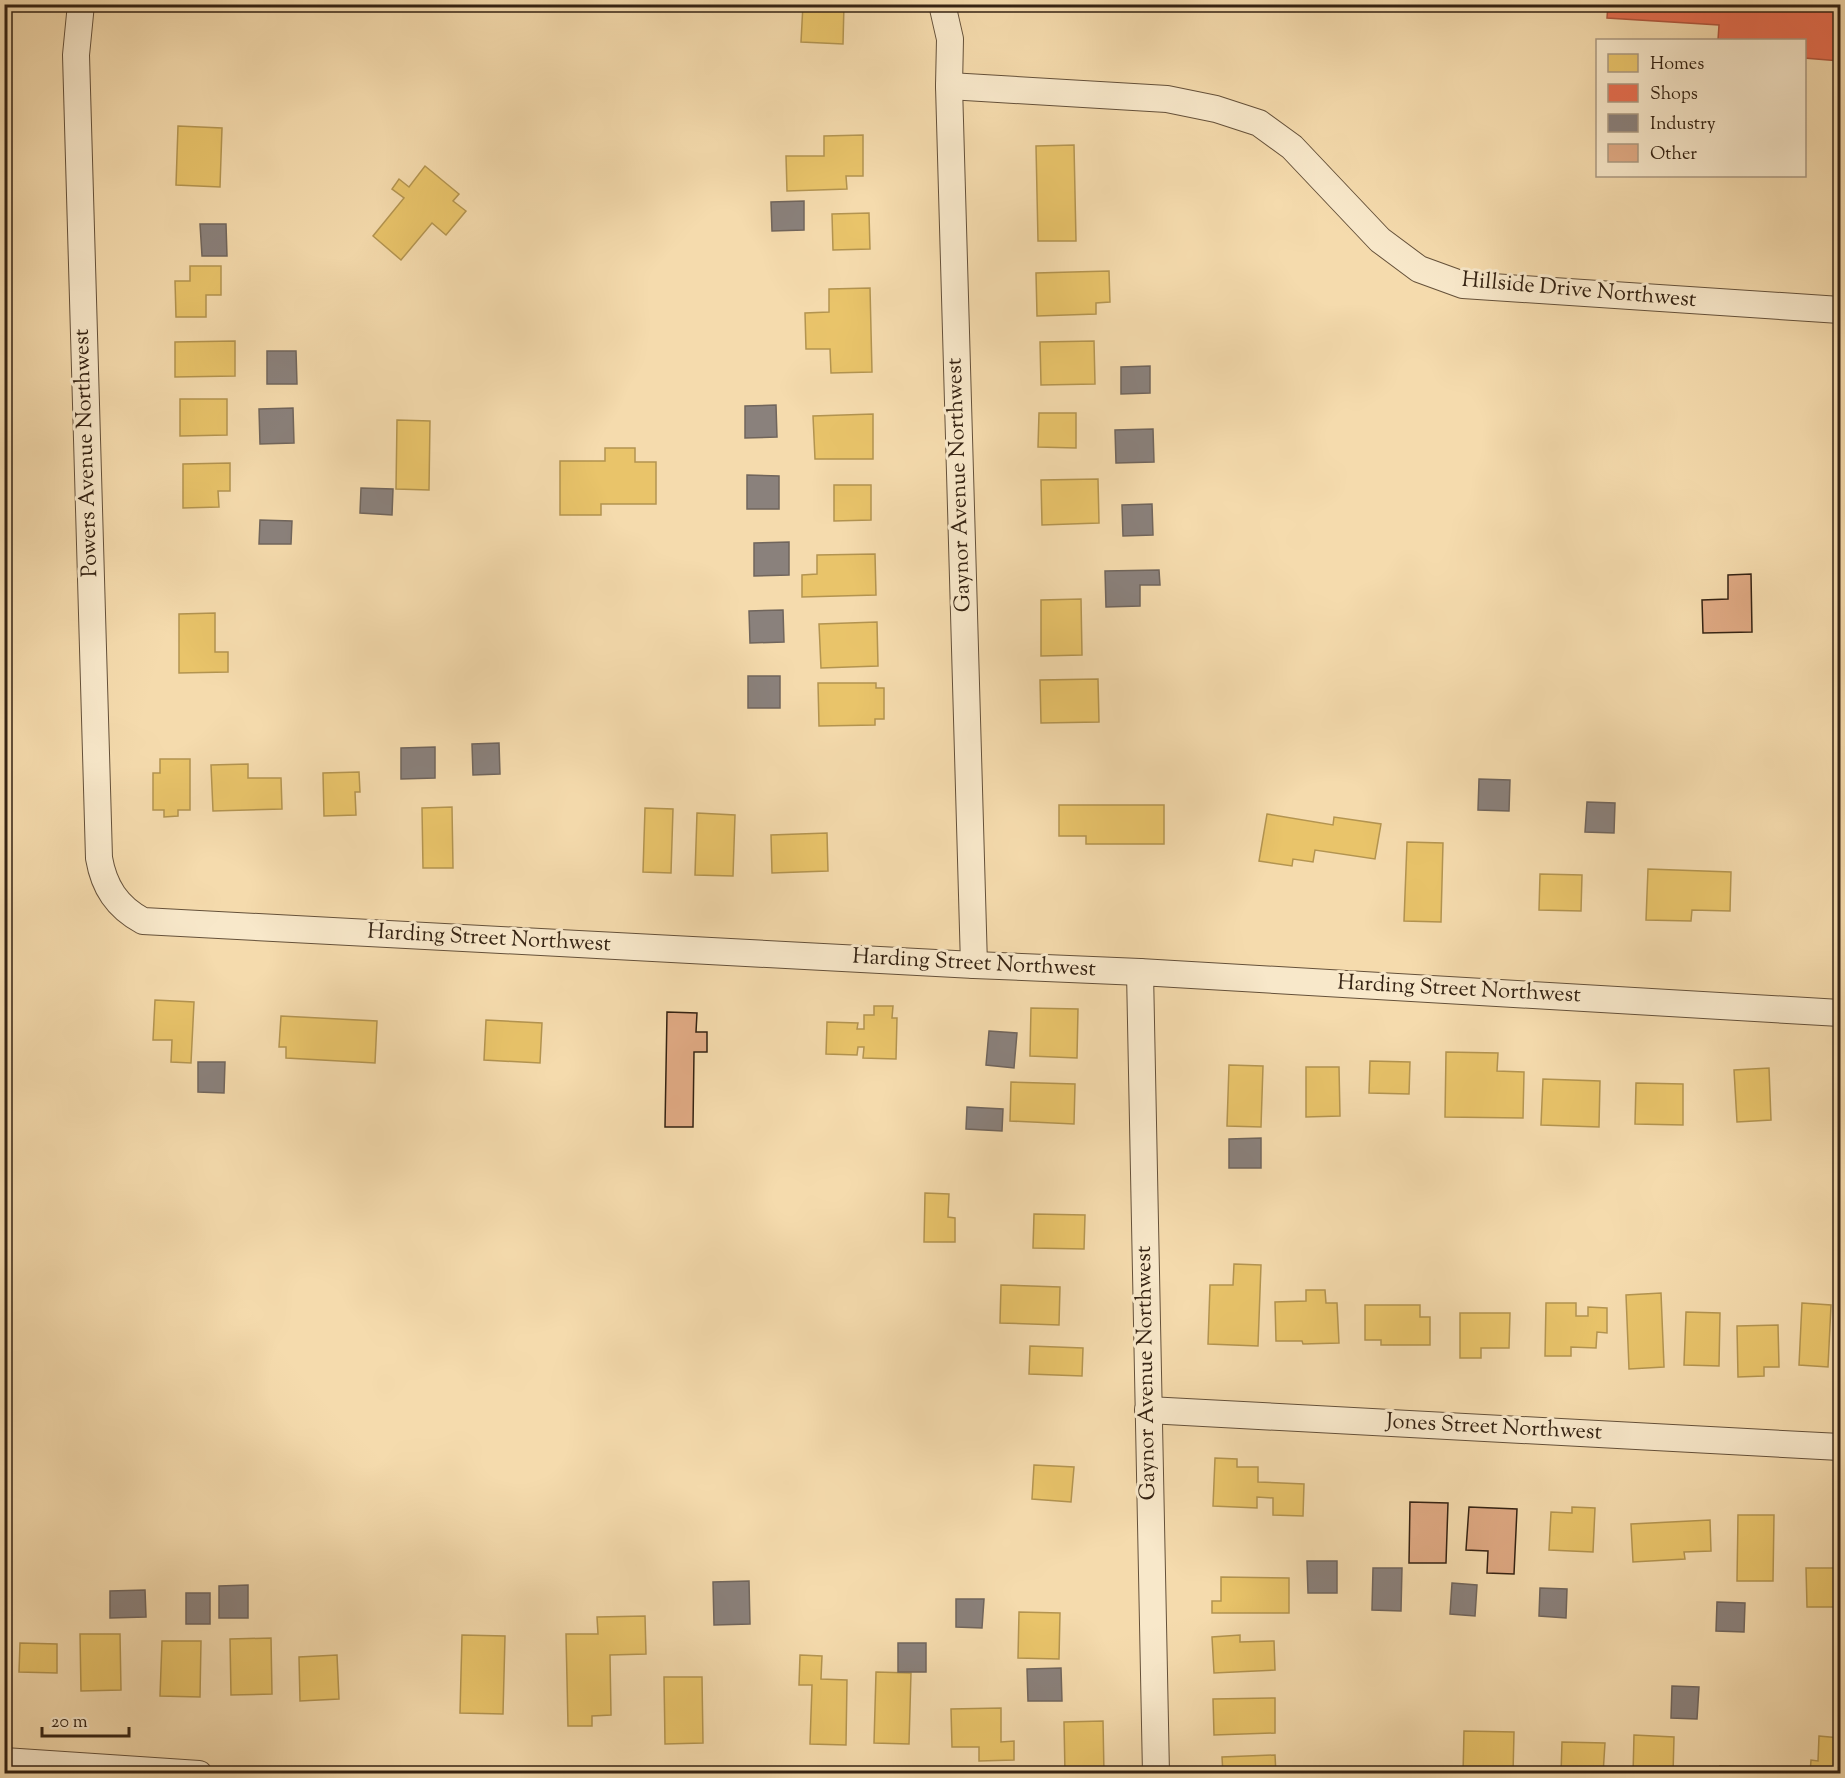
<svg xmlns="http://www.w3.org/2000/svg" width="1845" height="1778" viewBox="0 0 1845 1778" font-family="'Sorts Mill Goudy',serif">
	<rect width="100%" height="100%" fill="#f5dbad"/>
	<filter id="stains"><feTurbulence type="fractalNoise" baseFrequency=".00333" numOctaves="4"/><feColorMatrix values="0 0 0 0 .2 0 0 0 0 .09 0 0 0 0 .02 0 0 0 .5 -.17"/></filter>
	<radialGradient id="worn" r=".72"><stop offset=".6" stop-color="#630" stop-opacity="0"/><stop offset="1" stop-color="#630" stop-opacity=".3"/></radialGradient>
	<g fill="#e9c46a" stroke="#b39450" stroke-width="1.5">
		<polygon points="803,4 844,4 843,44 801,42"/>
		<polygon points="178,126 222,128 220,187 176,185"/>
		<polygon points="863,135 863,176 846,176 847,189 787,191 786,156 824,156 824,136"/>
		<polygon points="1074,145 1076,241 1038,241 1036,146"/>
		<polygon points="425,166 459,194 453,201 466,211 446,235 432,223 401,260 373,236 404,198 392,189 399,179 409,187"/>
		<polygon points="869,213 870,249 833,250 832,214"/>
		<polygon points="190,266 221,266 221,295 206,295 206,317 176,317 175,281 190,281"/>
		<polygon points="1109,271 1110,302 1096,303 1096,314 1037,316 1036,273"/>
		<polygon points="870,288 872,372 831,373 830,349 806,349 805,313 829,312 829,289"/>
		<polygon points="235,341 235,376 175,377 175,342"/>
		<polygon points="1094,341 1095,384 1041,385 1040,342"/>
		<polygon points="180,399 227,399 227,435 180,436"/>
		<polygon points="1039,413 1076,413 1076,448 1038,447"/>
		<polygon points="873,414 873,459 815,459 813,416"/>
		<polygon points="397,420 430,421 429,490 396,489"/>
		<polygon points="605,448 635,448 635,462 656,462 656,504 601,504 601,515 560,515 560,461 605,461"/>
		<polygon points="230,463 230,491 218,491 219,507 183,508 183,464"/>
		<polygon points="1098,479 1099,523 1042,525 1041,480"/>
		<polygon points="834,485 871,485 871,520 834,521"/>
		<polygon points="875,554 876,595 802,597 802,575 817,574 817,555"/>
		<polygon points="1081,599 1082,655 1041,656 1041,600"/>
		<polygon points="215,613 215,652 228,652 228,672 179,673 179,614"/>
		<polygon points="877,622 878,666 821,668 819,624"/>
		<polygon points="1098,679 1099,722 1041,723 1040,680"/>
		<polygon points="818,683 876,683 876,688 884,688 884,719 875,719 875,725 819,726"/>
		<polygon points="160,759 190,759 190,810 178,810 178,816 164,817 164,810 153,810 153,773 160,773"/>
		<polygon points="248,764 248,778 281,778 282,809 213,811 211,765"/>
		<polygon points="359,772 360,792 355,792 356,815 324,816 323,773"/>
		<polygon points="1059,805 1164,805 1164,844 1086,844 1086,836 1059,836"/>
		<polygon points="452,807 453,868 423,868 422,808"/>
		<polygon points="645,808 673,809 671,873 643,872"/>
		<polygon points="697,813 735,815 733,876 695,875"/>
		<polygon points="1267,814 1333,825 1334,817 1381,824 1375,859 1315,850 1313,862 1293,859 1292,866 1259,861"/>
		<polygon points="827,833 828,871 772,873 771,835"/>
		<polygon points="1407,842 1443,843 1441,922 1404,921"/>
		<polygon points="1648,869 1731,872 1730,911 1692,910 1691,921 1646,920"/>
		<polygon points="1540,874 1582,875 1581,911 1539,910"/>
		<polygon points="155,1000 194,1002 191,1063 171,1062 172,1040 153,1040"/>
		<polygon points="874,1006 893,1006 892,1018 897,1018 896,1059 863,1058 864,1047 858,1047 857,1055 826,1054 827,1022 858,1023 857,1029 864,1029 864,1015 874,1015"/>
		<polygon points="1031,1008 1078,1009 1077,1058 1030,1056"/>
		<polygon points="281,1016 377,1021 375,1063 286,1058 286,1047 279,1047"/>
		<polygon points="486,1020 542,1023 540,1063 484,1060"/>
		<polygon points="1446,1052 1498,1053 1497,1071 1524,1072 1523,1118 1445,1117"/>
		<polygon points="1370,1061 1410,1062 1409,1094 1369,1093"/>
		<polygon points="1229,1065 1263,1066 1261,1127 1227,1126"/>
		<polygon points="1306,1067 1339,1067 1340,1116 1306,1117"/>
		<polygon points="1769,1068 1771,1120 1737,1122 1734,1070"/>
		<polygon points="1543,1079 1600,1081 1599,1127 1541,1125"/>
		<polygon points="1011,1082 1075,1084 1074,1124 1010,1121"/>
		<polygon points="1636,1083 1683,1084 1683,1125 1635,1124"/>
		<polygon points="925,1193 949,1194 948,1217 955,1218 955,1242 924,1242"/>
		<polygon points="1034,1214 1085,1215 1084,1249 1033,1248"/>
		<polygon points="1234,1264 1261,1265 1258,1346 1208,1344 1210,1285 1233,1285"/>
		<polygon points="1001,1285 1060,1287 1059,1325 1000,1323"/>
		<polygon points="1306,1290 1325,1290 1326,1303 1337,1303 1339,1343 1303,1344 1302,1341 1276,1341 1275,1302 1306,1301"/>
		<polygon points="1661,1293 1664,1367 1629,1369 1626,1295"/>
		<polygon points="1546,1303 1576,1303 1576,1316 1588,1316 1588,1307 1607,1308 1607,1333 1597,1332 1596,1348 1571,1347 1571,1356 1545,1356"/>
		<polygon points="1802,1303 1831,1305 1828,1367 1799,1365"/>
		<polygon points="1365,1305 1420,1305 1420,1317 1430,1317 1430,1345 1381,1345 1381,1340 1365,1340"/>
		<polygon points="1686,1312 1720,1313 1719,1366 1684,1365"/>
		<polygon points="1460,1313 1510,1313 1509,1348 1481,1348 1481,1358 1460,1358"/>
		<polygon points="1778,1325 1779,1367 1764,1367 1764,1376 1738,1377 1737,1326"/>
		<polygon points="1030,1346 1083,1348 1082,1376 1029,1374"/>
		<polygon points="1215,1458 1237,1459 1237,1467 1258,1467 1258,1482 1304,1484 1303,1516 1273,1515 1273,1498 1257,1497 1257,1508 1213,1506"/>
		<polygon points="1034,1465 1074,1467 1071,1502 1032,1499"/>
		<polygon points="1572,1507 1595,1508 1593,1552 1549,1550 1551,1512 1572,1513"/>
		<polygon points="1738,1515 1774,1515 1773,1581 1737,1581"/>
		<polygon points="1710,1520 1711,1551 1684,1552 1685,1559 1633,1562 1631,1524"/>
		<polygon points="1806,1568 1838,1568 1840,1607 1807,1607"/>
		<polygon points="1221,1577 1289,1578 1289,1613 1212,1613 1212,1601 1221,1601"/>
		<polygon points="1019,1612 1060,1613 1059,1659 1018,1658"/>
		<polygon points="645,1616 646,1654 610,1655 611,1715 592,1716 592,1726 568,1726 566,1634 598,1634 597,1617"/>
		<polygon points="80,1634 120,1634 121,1690 81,1691"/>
		<polygon points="462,1635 505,1636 503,1714 460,1713"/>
		<polygon points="1240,1635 1240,1642 1274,1641 1275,1670 1214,1673 1212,1637"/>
		<polygon points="271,1638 272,1694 231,1695 230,1639"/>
		<polygon points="162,1641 201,1641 200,1697 160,1696"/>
		<polygon points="20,1643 57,1644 57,1673 19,1672"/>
		<polygon points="337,1655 339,1699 300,1701 299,1657"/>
		<polygon points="800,1655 822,1656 821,1679 847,1680 846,1745 810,1744 812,1685 799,1685"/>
		<polygon points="876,1672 911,1673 909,1744 874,1743"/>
		<polygon points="664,1677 702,1677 703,1743 665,1744"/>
		<polygon points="1275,1698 1275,1733 1214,1735 1213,1699"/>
		<polygon points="1001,1708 1001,1742 1014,1741 1014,1760 979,1761 979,1747 952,1747 951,1709"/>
		<polygon points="1103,1721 1104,1774 1065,1774 1064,1722"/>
		<polygon points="1464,1731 1514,1732 1513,1774 1463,1774"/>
		<polygon points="1634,1735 1674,1737 1673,1774 1633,1774"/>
		<polygon points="1819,1736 1840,1738 1840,1774 1810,1774 1811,1760 1818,1761"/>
		<polygon points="1562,1742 1605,1743 1603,1774 1561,1774"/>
		<polygon points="1275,1755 1276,1774 1223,1774 1222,1757"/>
		<polygon points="1720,1766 1780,1768 1780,1774 1720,1774"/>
	</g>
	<polygon fill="#e76f51" stroke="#b2583e" stroke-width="1.5" points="1608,4 1840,4 1840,61 1804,58 1804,40 1718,40 1719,25 1607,18"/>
	<g fill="#8a817c" stroke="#70655c" stroke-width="1.5">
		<polygon points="804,201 804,230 772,231 771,202"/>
		<polygon points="200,224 226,224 227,256 202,256"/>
		<polygon points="267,351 296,351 297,384 267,384"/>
		<polygon points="1150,366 1150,393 1121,394 1121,367"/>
		<polygon points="776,405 777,437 745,438 745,406"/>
		<polygon points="293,408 294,443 260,444 259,409"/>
		<polygon points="1153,429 1154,462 1116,463 1115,430"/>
		<polygon points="747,475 779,476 779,509 747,509"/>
		<polygon points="361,488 393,489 392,515 360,513"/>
		<polygon points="1152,504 1153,535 1123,536 1122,505"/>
		<polygon points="260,520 292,521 291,544 259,544"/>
		<polygon points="789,542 789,575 754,576 754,543"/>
		<polygon points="1159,570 1160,585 1140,585 1140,606 1106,607 1105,571"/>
		<polygon points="783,610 784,642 750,643 749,611"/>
		<rect x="748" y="676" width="32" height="32"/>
		<polygon points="499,743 500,774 473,775 472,744"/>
		<polygon points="435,747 435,778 401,779 401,748"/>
		<polygon points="1479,779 1510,780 1509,811 1478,810"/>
		<polygon points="1587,802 1615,803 1614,833 1585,832"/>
		<polygon points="989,1031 1017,1033 1014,1068 986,1065"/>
		<polygon points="198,1062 225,1062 224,1093 198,1092"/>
		<polygon points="967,1107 1003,1109 1002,1131 966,1129"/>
		<polygon points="1261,1138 1261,1168 1229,1168 1229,1139"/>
		<polygon points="1307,1561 1337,1561 1337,1593 1308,1593"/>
		<polygon points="1373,1568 1402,1568 1401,1611 1372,1610"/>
		<polygon points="749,1581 750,1624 714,1625 713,1582"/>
		<polygon points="1452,1583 1477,1585 1475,1616 1450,1614"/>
		<polygon points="248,1585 248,1618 219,1618 219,1586"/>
		<polygon points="1540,1588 1567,1589 1566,1618 1539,1616"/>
		<polygon points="145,1590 146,1617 110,1618 110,1591"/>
		<rect x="186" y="1593" width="24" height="31"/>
		<polygon points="956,1599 984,1599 982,1628 956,1627"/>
		<polygon points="1717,1602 1745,1603 1744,1632 1716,1631"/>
		<rect x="898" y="1643" width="28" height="29"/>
		<polygon points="1061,1668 1062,1701 1028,1701 1027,1669"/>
		<polygon points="1672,1686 1699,1687 1697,1719 1671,1718"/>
	</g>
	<g fill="#dfa983" stroke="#352313" stroke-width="1.5">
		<polygon points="1751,574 1752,632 1703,633 1702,600 1728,599 1728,575"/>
		<polygon points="667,1012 697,1013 696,1032 707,1032 707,1052 694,1052 693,1127 665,1127"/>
		<polygon points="1410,1502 1448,1503 1446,1563 1409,1563"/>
		<polygon points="1469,1507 1517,1509 1514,1574 1487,1573 1488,1551 1466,1550"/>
	</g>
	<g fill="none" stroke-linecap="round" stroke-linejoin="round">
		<defs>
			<g id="minor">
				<path d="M81 4 76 55 99 858C104 887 117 907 143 921L974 965 1140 972 1840 1013"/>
				<polyline points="942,4 950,39 949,86 974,965"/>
				<polyline points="949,86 1167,99 1216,109 1259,123 1292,147 1380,240 1419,269 1463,285 1840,310"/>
				<polyline points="1140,972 1156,1774"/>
				<polyline points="1148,1410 1840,1447"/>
				<polyline points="4,1761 199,1774"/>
			</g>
		</defs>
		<use href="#minor" stroke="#65513a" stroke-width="28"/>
		<use href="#minor" stroke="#f8e8ca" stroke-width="26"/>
	</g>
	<g text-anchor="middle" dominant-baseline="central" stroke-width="6" stroke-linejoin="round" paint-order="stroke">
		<g font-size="22" fill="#352313" stroke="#f8e8ca">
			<text transform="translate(1579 291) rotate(5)">Hillside Drive Northwest</text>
			<text transform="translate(87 453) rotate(-92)">Powers Avenue Northwest</text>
			<text transform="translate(960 485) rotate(-92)">Gaynor Avenue Northwest</text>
			<text transform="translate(489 939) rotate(3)">Harding Street Northwest</text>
			<text transform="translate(974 964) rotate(3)">Harding Street Northwest</text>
			<text transform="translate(1459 990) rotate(3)">Harding Street Northwest</text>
			<text transform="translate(1147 1373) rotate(-91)">Gaynor Avenue Northwest</text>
			<text transform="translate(1494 1428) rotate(3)">Jones Street Northwest</text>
		</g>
	</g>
	<rect width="1845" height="1778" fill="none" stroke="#f5dbad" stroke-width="24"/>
	<rect x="6" y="6" width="1833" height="1766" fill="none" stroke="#352313" stroke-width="3"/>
	<rect x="12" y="12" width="1821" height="1754" fill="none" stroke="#352313" stroke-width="1.5"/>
	<rect x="1596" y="39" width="210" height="138" fill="#f8e8ca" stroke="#aa9981" stroke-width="1.5"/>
	<rect x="1608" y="54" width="30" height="18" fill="#e9c46a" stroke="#aa9981" stroke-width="1.5"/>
	<text x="1650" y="69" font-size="18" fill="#352313">Homes</text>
	<rect x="1608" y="84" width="30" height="18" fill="#e76f51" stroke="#aa9981" stroke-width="1.5"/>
	<text x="1650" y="99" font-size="18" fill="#352313">Shops</text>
	<rect x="1608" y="114" width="30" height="18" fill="#8a817c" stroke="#aa9981" stroke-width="1.5"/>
	<text x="1650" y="129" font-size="18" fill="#352313">Industry</text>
	<rect x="1608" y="144" width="30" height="18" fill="#dfa983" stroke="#aa9981" stroke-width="1.5"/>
	<text x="1650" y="159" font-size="18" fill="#352313">Other</text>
	<path d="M42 1727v9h87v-9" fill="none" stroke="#352313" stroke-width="3"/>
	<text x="51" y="1727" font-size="18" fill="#352313" stroke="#f8e8ca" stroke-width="4.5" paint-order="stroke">20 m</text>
	<rect width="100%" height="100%" filter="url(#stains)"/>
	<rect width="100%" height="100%" fill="url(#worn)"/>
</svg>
